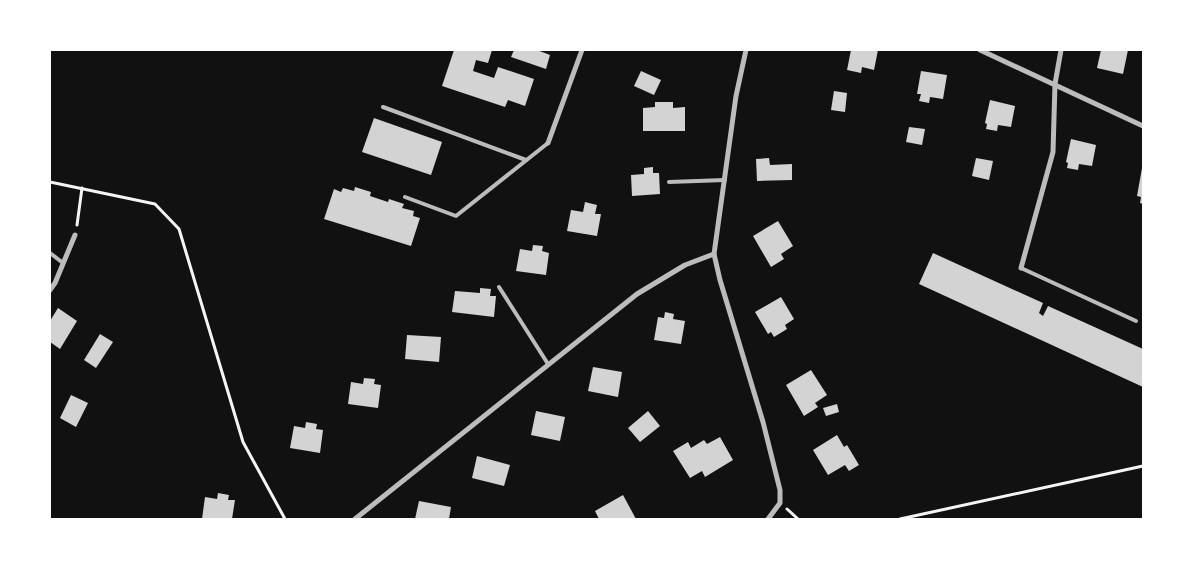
<svg xmlns="http://www.w3.org/2000/svg" width="1193" height="569" viewBox="0 0 1193 569" font-family="Figtree,sans-serif">
	<rect width="100%" height="100%" fill="#111"/>
	<g fill="#d3d3d3">
		<polygon points="454,50 492,50 488,63 476,60 473,71 494,78 498,67 534,79 525,106 508,100 505,107 442,86"/>
		<polygon points="514,50 537,50 550,55 546,69 511,57"/>
		<polygon points="851,50 878,50 874,70 862,67 861,73 847,70"/>
		<polygon points="1101,50 1128,50 1123,74 1097,68"/>
		<polygon points="641,71 661,80 654,95 634,86"/>
		<polygon points="921,71 947,75 943,99 930,97 929,103 919,101 921,94 917,94"/>
		<polygon points="834,91 847,93 845,112 831,110"/>
		<polygon points="990,100 1015,106 1011,127 998,125 997,131 986,129 987,124 985,123"/>
		<polygon points="655,102 673,102 673,108 685,107 685,131 643,131 643,108 655,107"/>
		<polygon points="374,118 442,142 431,175 362,152"/>
		<polygon points="909,127 925,129 922,145 906,142"/>
		<polygon points="1071,139 1096,145 1092,166 1079,164 1078,170 1067,168 1068,163 1066,162"/>
		<polygon points="769,158 770,165 792,164 792,180 757,181 756,159"/>
		<polygon points="976,158 993,161 989,180 972,176"/>
		<polygon points="653,167 653,173 659,173 660,194 632,196 631,175 644,174 644,168"/>
		<polygon points="1142,168 1143,168 1143,204 1140,203 1141,197 1137,196"/>
		<polygon points="355,187 371,192 370,196 388,202 389,199 404,204 402,208 414,211 413,216 420,218 411,246 324,219 334,189 341,192 343,188 354,191"/>
		<polygon points="585,202 597,205 595,214 601,214 597,236 567,231 571,210 583,212"/>
		<polygon points="778,221 793,246 781,254 784,259 771,267 753,236"/>
		<polygon points="533,245 543,246 542,251 549,253 546,275 516,271 520,249 532,251"/>
		<polygon points="933,253 1043,303 1039,313 1043,316 1048,306 1143,349 1143,387 919,284"/>
		<polygon points="480,288 491,289 490,296 496,296 494,317 452,312 455,291 480,293"/>
		<polygon points="781,297 794,319 785,325 787,329 774,337 771,332 768,334 755,312"/>
		<polygon points="58,308 77,321 60,349 50,342 50,321"/>
		<polygon points="665,312 674,314 673,319 685,321 681,344 654,340 658,317 664,318"/>
		<polygon points="100,334 113,342 96,368 84,360"/>
		<polygon points="407,335 441,337 439,362 405,359"/>
		<polygon points="593,367 622,372 618,397 588,391"/>
		<polygon points="811,370 827,395 815,403 818,407 804,416 786,385"/>
		<polygon points="364,378 375,379 374,384 381,385 378,408 348,404 351,382 363,384"/>
		<polygon points="71,395 88,403 76,427 60,418"/>
		<polygon points="837,404 839,412 826,416 823,408"/>
		<polygon points="536,411 565,417 560,441 531,435"/>
		<polygon points="648,411 660,426 640,442 628,428"/>
		<polygon points="306,422 317,424 316,429 323,430 320,453 290,448 294,426 305,428"/>
		<polygon points="837,435 844,447 847,445 859,465 849,471 845,465 828,475 813,450"/>
		<polygon points="720,437 733,460 705,477 702,471 690,478 673,451 688,442 691,448 704,440 707,444"/>
		<polygon points="477,456 510,465 504,486 472,478"/>
		<polygon points="218,493 229,495 228,500 235,500 232,519 202,519 205,497 217,499"/>
		<polygon points="623,495 636,519 599,519 595,511"/>
		<polygon points="419,501 451,507 449,519 415,519"/>
	</g>
	<g fill="none" stroke-linecap="round" stroke-linejoin="round">
		<g stroke="#f5f5f5" stroke-width="3">
			<polyline points="50,182 155,204 179,229 243,442 285,519"/>
			<polyline points="77,225 82,188"/>
			<polyline points="787,509 798,519"/>
			<polyline points="900,519 1143,466"/>
		</g>
		<g stroke="#bcbcbc" stroke-width="4">
			<polyline points="383,107 526,160"/>
			<polyline points="669,182 725,180"/>
			<polyline points="405,197 456,216 548,143"/>
			<polyline points="50,253 63,263"/>
			<polyline points="1021,268 1136,321"/>
			<polyline points="499,287 548,364"/>
		</g>
		<g stroke="#bcbcbc" stroke-width="5">
			<polyline points="746,50 736,96 714,254 720,280 763,422 780,490 780,503 768,519"/>
			<polyline points="980,50 1143,126"/>
			<polyline points="548,143 582,50"/>
			<polyline points="1021,268 1053,152 1055,84 1061,50"/>
			<polyline points="50,290 55,283 75,235"/>
			<polyline points="355,519 637,294 685,265 714,254"/>
		</g>
	</g>
	<rect width="1193" height="569" fill="none" stroke="#ffffff" stroke-width="102"/>
</svg>
